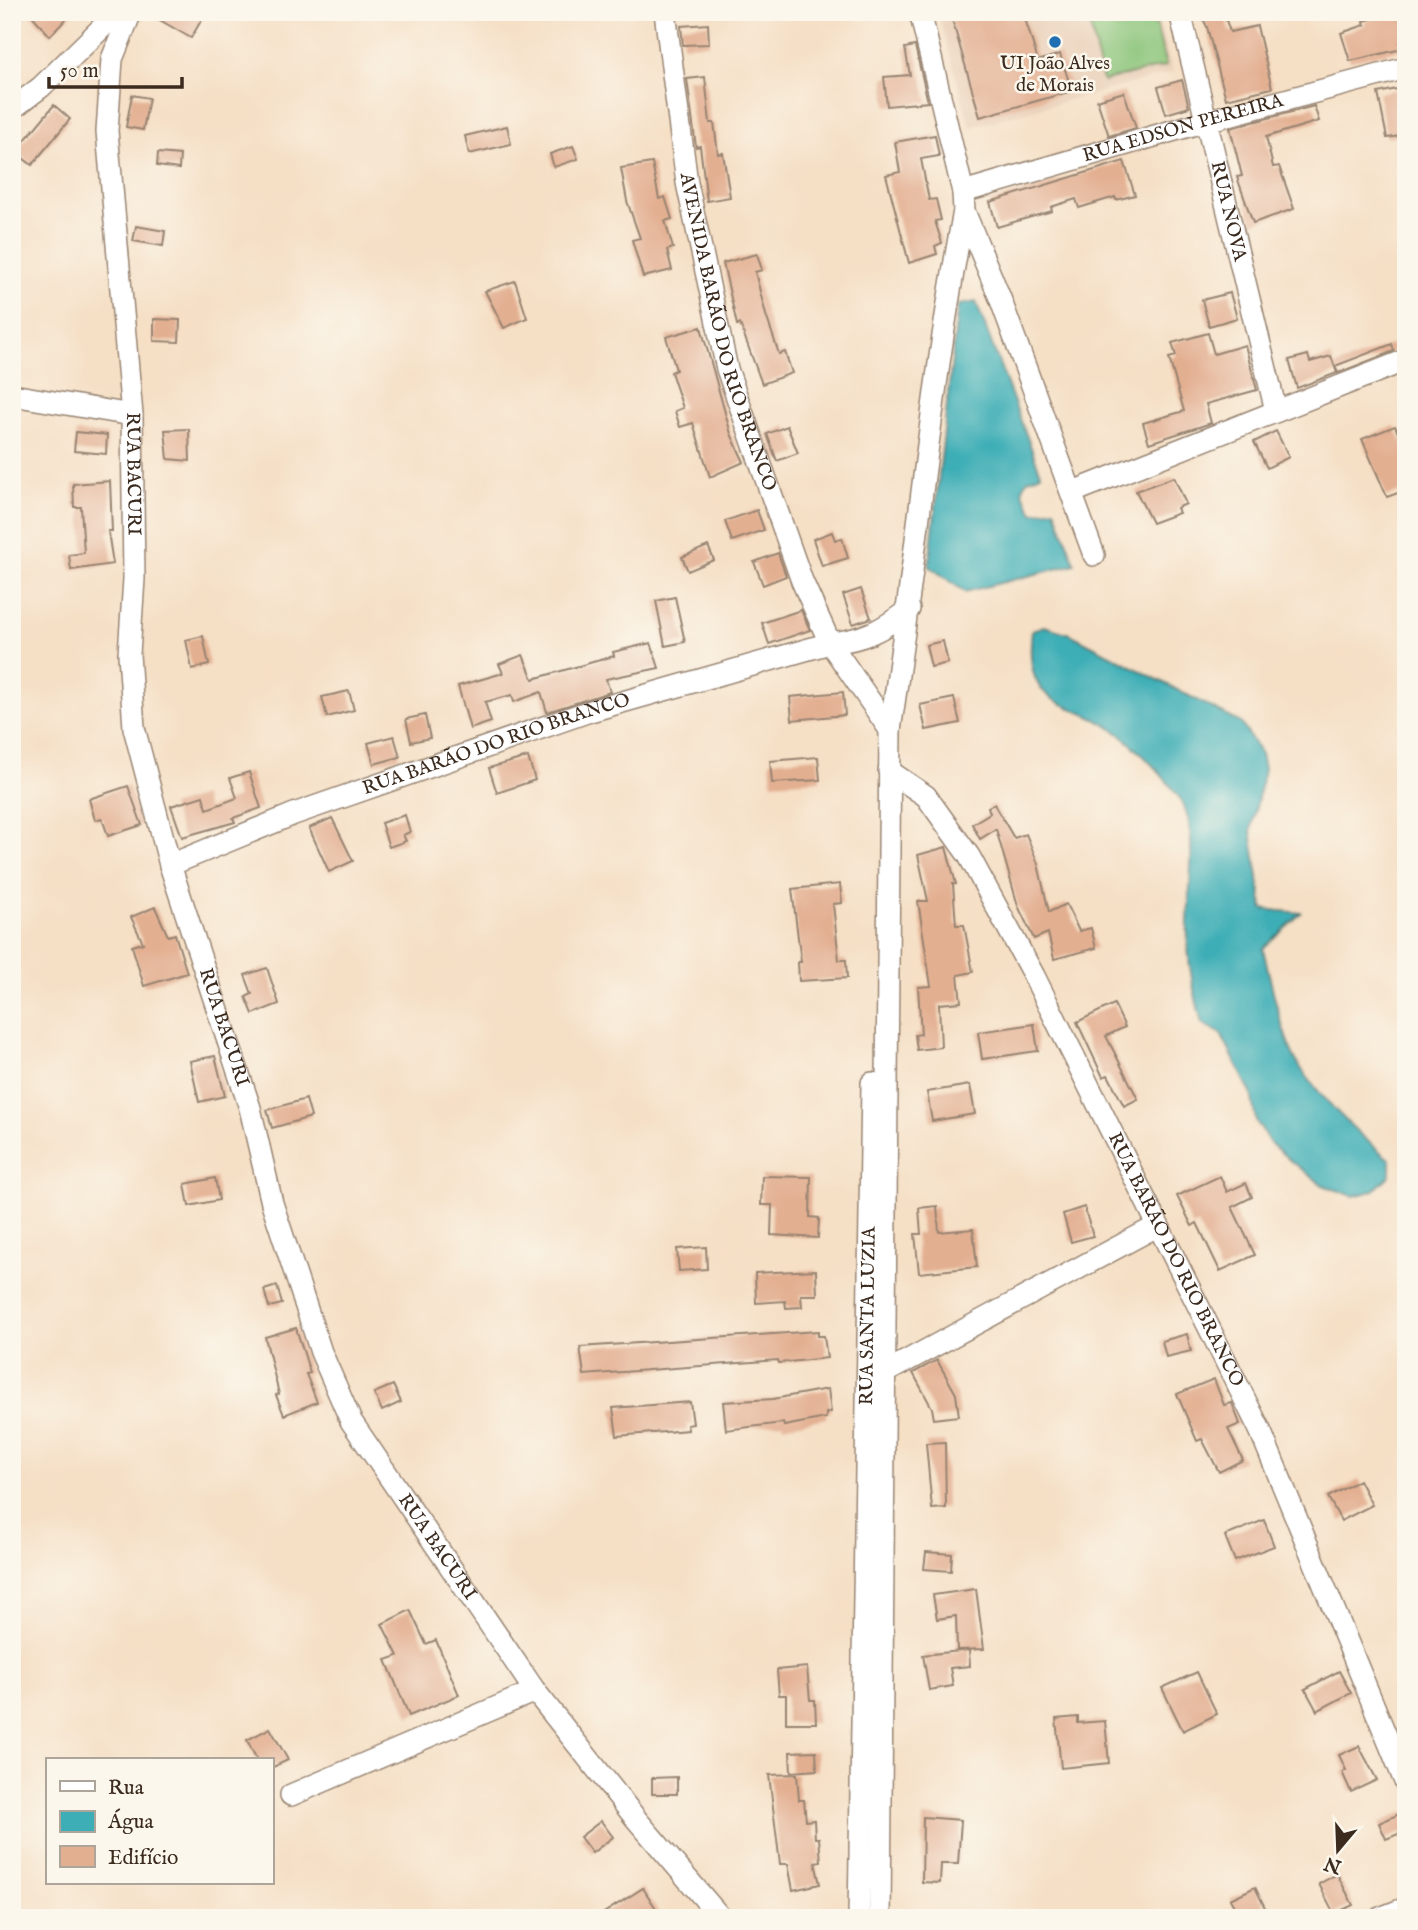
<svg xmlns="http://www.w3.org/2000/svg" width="1418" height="1930" viewBox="0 0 1418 1930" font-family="'IM FELL English',serif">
	<rect width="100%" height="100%" fill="#fbf7ec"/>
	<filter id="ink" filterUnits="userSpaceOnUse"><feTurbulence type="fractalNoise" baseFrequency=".0143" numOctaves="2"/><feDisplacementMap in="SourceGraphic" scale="14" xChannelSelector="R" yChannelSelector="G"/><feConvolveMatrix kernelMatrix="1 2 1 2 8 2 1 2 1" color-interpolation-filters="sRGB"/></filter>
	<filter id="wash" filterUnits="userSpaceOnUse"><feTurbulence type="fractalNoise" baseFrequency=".00686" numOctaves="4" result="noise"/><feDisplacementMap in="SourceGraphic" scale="28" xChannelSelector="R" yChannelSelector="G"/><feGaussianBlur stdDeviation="1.57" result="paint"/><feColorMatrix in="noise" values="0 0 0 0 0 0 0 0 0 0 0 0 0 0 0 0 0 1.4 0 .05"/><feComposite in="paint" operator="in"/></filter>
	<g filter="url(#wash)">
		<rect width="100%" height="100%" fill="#f5dfc5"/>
		<polygon fill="#e9ceb6" points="938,12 1156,12 1173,72 970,127"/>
		<polygon fill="#8ac479" stroke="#62774c" stroke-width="2" points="1087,12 1153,12 1166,66 1103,81"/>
		<g fill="#3daeb6" stroke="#3c6c6a" stroke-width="2">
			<polygon points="976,302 1041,474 1027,480 1022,491 1033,513 1055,509 1075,564 965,592 929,566 958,305"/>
			<path d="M1044 626 1070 634 1241 723 1261 754 1264 769 1251 831 1263 909 1301 913 1263 949C1271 981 1282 1040 1300 1067 1324 1102 1357 1133 1390 1160V1175L1373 1191 1353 1196 1323 1185 1292 1162 1270 1143 1256 1121 1251 1093 1221 1034 1202 1023C1195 997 1189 971 1188 944 1185 905 1202 829 1179 797 1163 775 1142 753 1121 735 1071 696 1022 715 1032 630Z"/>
		</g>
		<g id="blocks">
			<g fill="#e3af91">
				<polygon points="29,12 73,12 50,36"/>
				<polygon points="146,12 191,12 202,19 191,38"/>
				<polygon points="950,12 1023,12 1038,61 1060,54 1072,91 980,117"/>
				<polygon points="1200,12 1242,12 1226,20 1230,32 1257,26 1272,88 1226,99 1207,27"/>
				<polygon points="1396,12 1406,12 1406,41 1400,43 1402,49 1350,61 1341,33 1365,25 1364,21"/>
				<polygon points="708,24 709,44 683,45 681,26"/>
				<polygon points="915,46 928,102 887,106 884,77 910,75 905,48"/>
				<polygon points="705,77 710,123 714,123 718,154 723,153 730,197 707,201 700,146 696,147 687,79"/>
				<polygon points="1182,80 1189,107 1166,114 1158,87"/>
				<polygon points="1397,89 1406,135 1387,138 1378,93"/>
				<polygon points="1124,92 1136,128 1109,136 1097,100"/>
				<polygon points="132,95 149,98 143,130 126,127"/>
				<polygon points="54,105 70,119 32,165 15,152"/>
				<polygon points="1314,106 1319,121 1266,137 1273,167 1279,166 1294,209 1253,223 1237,177 1242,176 1230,128"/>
				<polygon points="507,126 511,144 469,154 465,136"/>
				<polygon points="935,135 939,156 921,159 929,200 936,199 941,220 935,221 942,243 935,246 937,254 909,263 886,175 900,172 895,142"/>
				<polygon points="573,146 578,159 554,167 550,154"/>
				<polygon points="158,153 180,155 179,169 157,166"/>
				<polygon points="1124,161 1135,195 1116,200 1115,197 1079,208 1076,199 1051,207 1052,211 997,227 990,202"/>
				<polygon points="652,163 659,199 665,197 672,219 665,221 673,248 667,250 672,270 643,277 632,240 640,238 627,201 621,168"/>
				<polygon points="136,226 165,231 163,246 133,241"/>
				<polygon points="757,254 762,270 755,272 766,315 779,354 785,352 792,373 762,384 740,324 737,325 723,263"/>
				<polygon points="515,281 527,318 504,328 485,291"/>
				<polygon points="1230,293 1237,318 1209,326 1202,300"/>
				<polygon points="154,319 180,320 179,342 154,341"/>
				<polygon points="701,327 731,434 744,462 710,477 693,423 680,427 675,411 683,408 671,372 676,370 666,337"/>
				<polygon points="1208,333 1214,354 1245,345 1257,390 1206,404 1211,423 1149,443 1143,423 1184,411 1169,358 1176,356 1172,343"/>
				<polygon points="1392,344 1394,351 1338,373 1335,366"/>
				<polygon points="1308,355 1310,362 1331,356 1337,373 1297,388 1289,360"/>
				<polygon points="787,426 798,453 777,461 767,434"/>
				<polygon points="1395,426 1406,451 1406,490 1387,497 1362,439"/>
				<polygon points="189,429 190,461 168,459 165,430"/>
				<polygon points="1276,431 1289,457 1267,468 1254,442"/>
				<polygon points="76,432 107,435 106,454 74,451"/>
				<polygon points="1174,477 1186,504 1177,508 1179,513 1152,523 1136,491"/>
				<polygon points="110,481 112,531 108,531 113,564 71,570 69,555 84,553 81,507 74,507 73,484"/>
				<polygon points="757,510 764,530 732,541 725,521"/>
				<polygon points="832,532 835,540 842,538 848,558 822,566 813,539"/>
				<polygon points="708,546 714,560 688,571 682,557"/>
				<polygon points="778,553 786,576 763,585 754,562"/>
				<polygon points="861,589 871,618 853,624 843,595"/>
				<polygon points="675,597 685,642 665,646 656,601"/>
				<polygon points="801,610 810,630 769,644 762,623"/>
				<polygon points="203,636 209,665 192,669 186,640"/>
				<polygon points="943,641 948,663 931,667 926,645"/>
				<polygon points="651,643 659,668 606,679 610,692 547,712 541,692 514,702 512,695 485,702 491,722 470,729 458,686 503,673 499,664 523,655 533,679 614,656 613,652"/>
				<polygon points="349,691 354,710 327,717 322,697"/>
				<polygon points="843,692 845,715 792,720 790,697"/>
				<polygon points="954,698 960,723 926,730 920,705"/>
				<polygon points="425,715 430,738 411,742 406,719"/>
				<polygon points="394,736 400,757 374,764 368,743"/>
				<polygon points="528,757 535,780 497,793 489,768"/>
				<polygon points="818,757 820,780 772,783 770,761"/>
				<polygon points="249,772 261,808 233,818 235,822 182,837 171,806 203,796 207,809 237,798 230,778"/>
				<polygon points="128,786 142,825 108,836 102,818 95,820 89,799"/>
				<polygon points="994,804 1014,838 1026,834 1038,864 1049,912 1066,904 1079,931 1091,928 1096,948 1054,959 1048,933 1034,939 1018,906 996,829 980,839 972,824 990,813 988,807"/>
				<polygon points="405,815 410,832 403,835 406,841 389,847 381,823"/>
				<polygon points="332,818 353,861 329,872 309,828"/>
				<polygon points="946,847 956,884 953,884 956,925 964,925 973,972 958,975 961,1002 939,1004 941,1047 917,1050 915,1035 921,1034 918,987 931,986 918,901 928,901 918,855"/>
				<polygon points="840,884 842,903 833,904 839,960 846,960 847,978 799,981 798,962 801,962 792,889"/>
				<polygon points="155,907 168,936 175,934 187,973 144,986 132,946 143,943 131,917"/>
				<polygon points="267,968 279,1004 253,1014 246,997 252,994 245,975"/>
				<polygon points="1114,1004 1125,1027 1106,1036 1138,1099 1124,1106 1108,1075 1103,1077 1077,1022"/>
				<polygon points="1034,1024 1038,1051 982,1059 978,1032"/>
				<polygon points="215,1056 225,1096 199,1102 190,1061"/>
				<polygon points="970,1085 975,1114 932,1121 927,1092"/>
				<polygon points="306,1099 311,1117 272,1128 267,1110"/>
				<polygon points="762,1176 811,1177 810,1217 819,1218 818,1238 771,1235 772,1205 761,1205"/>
				<polygon points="1220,1176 1227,1192 1246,1183 1252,1197 1232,1207 1255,1255 1220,1271 1197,1223 1192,1226 1177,1196"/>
				<polygon points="215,1178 219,1200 189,1206 185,1184"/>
				<polygon points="937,1206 939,1232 973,1229 977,1267 919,1273 915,1234 921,1234 919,1208"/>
				<polygon points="1084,1207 1093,1236 1071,1242 1063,1214"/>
				<polygon points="706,1247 707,1269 679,1271 677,1249"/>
				<polygon points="816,1270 817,1295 801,1295 802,1307 786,1308 785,1301 756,1303 755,1273"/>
				<polygon points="277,1286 282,1304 269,1307 264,1290"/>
				<polygon points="296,1328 310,1373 306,1374 317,1402 284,1415 276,1395 279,1394 265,1337"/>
				<polygon points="818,1331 818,1336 824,1336 827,1358 779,1363 778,1360 584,1375 580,1347"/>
				<polygon points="1187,1334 1191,1351 1166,1357 1162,1341"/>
				<polygon points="937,1360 956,1394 959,1416 934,1419 932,1408 913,1373"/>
				<polygon points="1214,1379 1224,1405 1232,1403 1240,1424 1228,1429 1243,1460 1219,1472 1202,1439 1197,1441 1177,1394"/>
				<polygon points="393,1385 401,1402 382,1411 374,1393"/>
				<polygon points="828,1389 831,1412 826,1413 826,1418 784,1426 783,1423 726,1430 723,1402 773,1399"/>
				<polygon points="690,1402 693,1424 687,1425 688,1430 617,1436 613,1408"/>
				<polygon points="945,1442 946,1508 932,1509 926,1443"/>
				<polygon points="1359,1480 1372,1505 1341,1521 1328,1497"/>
				<polygon points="1264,1520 1274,1546 1235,1561 1225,1536"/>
				<polygon points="926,1552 952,1554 951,1571 924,1569"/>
				<polygon points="976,1589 984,1649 957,1650 956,1616 937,1619 933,1595"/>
				<polygon points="410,1610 426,1644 436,1640 459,1695 409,1716 386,1660 398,1656 382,1624"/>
				<polygon points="969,1650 970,1666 950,1668 953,1686 929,1690 923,1655"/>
				<polygon points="807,1667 810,1700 815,1700 816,1723 786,1723 786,1695 779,1695 777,1670"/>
				<polygon points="1339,1671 1351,1693 1317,1711 1305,1689"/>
				<polygon points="1197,1672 1217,1714 1183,1731 1162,1688"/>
				<polygon points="1078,1717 1078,1723 1105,1721 1109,1763 1061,1768 1056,1719"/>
				<polygon points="270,1728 288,1760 271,1768 271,1760 257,1760 247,1740"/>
				<polygon points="1359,1746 1377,1780 1351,1792 1342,1772 1346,1770 1339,1755"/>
				<polygon points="816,1751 817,1770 791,1772 790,1752"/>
				<polygon points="797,1774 799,1800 804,1800 806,1821 814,1820 815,1838 819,1838 821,1861 815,1862 820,1884 793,1890 788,1864 780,1864 769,1775"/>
				<polygon points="677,1777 677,1794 652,1794 652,1778"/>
				<polygon points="1406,1811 1406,1831 1386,1839 1379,1823"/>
				<polygon points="923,1817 961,1820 958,1864 941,1864 940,1883 922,1882"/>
				<polygon points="601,1821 613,1837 592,1853 580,1837"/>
				<polygon points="1337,1874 1353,1905 1334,1914 1319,1884"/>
				<polygon points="1255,1887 1270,1918 1240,1918 1230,1899"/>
				<polygon points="643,1888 662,1918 596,1918"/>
			</g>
		</g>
	</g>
	<g filter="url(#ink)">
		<use href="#blocks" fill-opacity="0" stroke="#988472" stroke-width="2"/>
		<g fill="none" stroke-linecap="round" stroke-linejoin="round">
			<defs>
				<g id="street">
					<path id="s1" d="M131 12 112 59 107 131 132 415 134 579 129 654 134 728 170 865 250 1108 272 1203 321 1352 351 1421 535 1691 637 1820 721 1918"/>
					<path id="s2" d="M665 12 687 183 727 369 802 581 830 643 890 730"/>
					<path id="s3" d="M1180 12 1276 411"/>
					<polyline points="12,109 41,87 118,12"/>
					<path id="s4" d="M963 192 1206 121 1406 68"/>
					<polyline points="964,211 1000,298 1094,555"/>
					<polyline points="12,395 132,415"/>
					<polyline points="1073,492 1406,360"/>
					<path id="s5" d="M889 771 926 796 969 856 1034 976 1260 1430 1406 1784"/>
					<path id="s6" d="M170 865 294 814 587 712 830 643C863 640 883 630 909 609"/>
					<polyline points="876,1368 884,1373 1157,1226"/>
					<polyline points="291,1795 535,1691"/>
					<path id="s7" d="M859 1918 872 1083"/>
					<path d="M880 1918 890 730C917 557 931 383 964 211L963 192 920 12"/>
					<polyline points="1380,1918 1406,1908"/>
				</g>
			</defs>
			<use href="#street" stroke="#988472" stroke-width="24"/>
			<use href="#street" stroke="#fff" stroke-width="21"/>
		</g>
	</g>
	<circle fill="#1f6fb2" stroke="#fbf7ec" stroke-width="2.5" cx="1055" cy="42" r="7"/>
	<g text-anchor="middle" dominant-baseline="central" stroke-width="5" stroke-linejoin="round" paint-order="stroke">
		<g font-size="19" fill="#3b2a1e" stroke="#fbf7ec">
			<text x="1055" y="64">UI João Alves<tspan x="1055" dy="22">de Morais</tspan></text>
		</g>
		<g font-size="19" fill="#3b2a1e" stroke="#fbf7ec">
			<text stroke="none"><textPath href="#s4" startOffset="229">RUA EDSON PEREIRA</textPath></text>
			<text stroke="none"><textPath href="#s3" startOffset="205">RUA NOVA</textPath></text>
			<text stroke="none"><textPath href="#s2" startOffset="327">AVENIDA BARÃO DO RIO BRANCO</textPath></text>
			<text stroke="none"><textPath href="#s1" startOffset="467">RUA BACURI</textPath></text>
			<text stroke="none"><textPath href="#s6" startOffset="348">RUA BARÃO DO RIO BRANCO</textPath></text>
			<text stroke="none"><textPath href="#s1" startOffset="1034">RUA BACURI</textPath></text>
			<text stroke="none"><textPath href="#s5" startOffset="572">RUA BARÃO DO RIO BRANCO</textPath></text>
			<text stroke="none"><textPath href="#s7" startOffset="602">RUA SANTA LUZIA</textPath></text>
			<text stroke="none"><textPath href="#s1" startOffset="1601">RUA BACURI</textPath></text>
		</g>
	</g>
	<rect width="1418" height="1930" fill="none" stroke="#fbf7ec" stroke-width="42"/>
	<rect x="46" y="1758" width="228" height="126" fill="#fbf7ec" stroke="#aea59a" stroke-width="2"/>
	<rect x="60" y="1781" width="35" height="10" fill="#ffffff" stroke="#aea59a" stroke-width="2"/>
	<text x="108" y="1794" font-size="21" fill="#3b2a1e">Rua</text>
	<rect x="60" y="1811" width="35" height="21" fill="#3daeb6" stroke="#aea59a" stroke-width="2"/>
	<text x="108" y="1828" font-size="21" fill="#3b2a1e">Água</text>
	<rect x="60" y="1846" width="35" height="21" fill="#e3af91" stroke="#aea59a" stroke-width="2"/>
	<text x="108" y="1864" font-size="21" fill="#3b2a1e">Edifício</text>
	<g transform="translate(1338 1850) rotate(199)" stroke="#fbf7ec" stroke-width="5" paint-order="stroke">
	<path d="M0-5L12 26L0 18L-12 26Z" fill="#3b2a1e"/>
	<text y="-10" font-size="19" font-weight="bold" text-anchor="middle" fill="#3b2a1e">N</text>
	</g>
	<path d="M49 77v10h133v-10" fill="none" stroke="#3b2a1e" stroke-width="3.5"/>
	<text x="60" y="77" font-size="21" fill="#3b2a1e" stroke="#fbf7ec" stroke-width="5" paint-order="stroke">50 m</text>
</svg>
